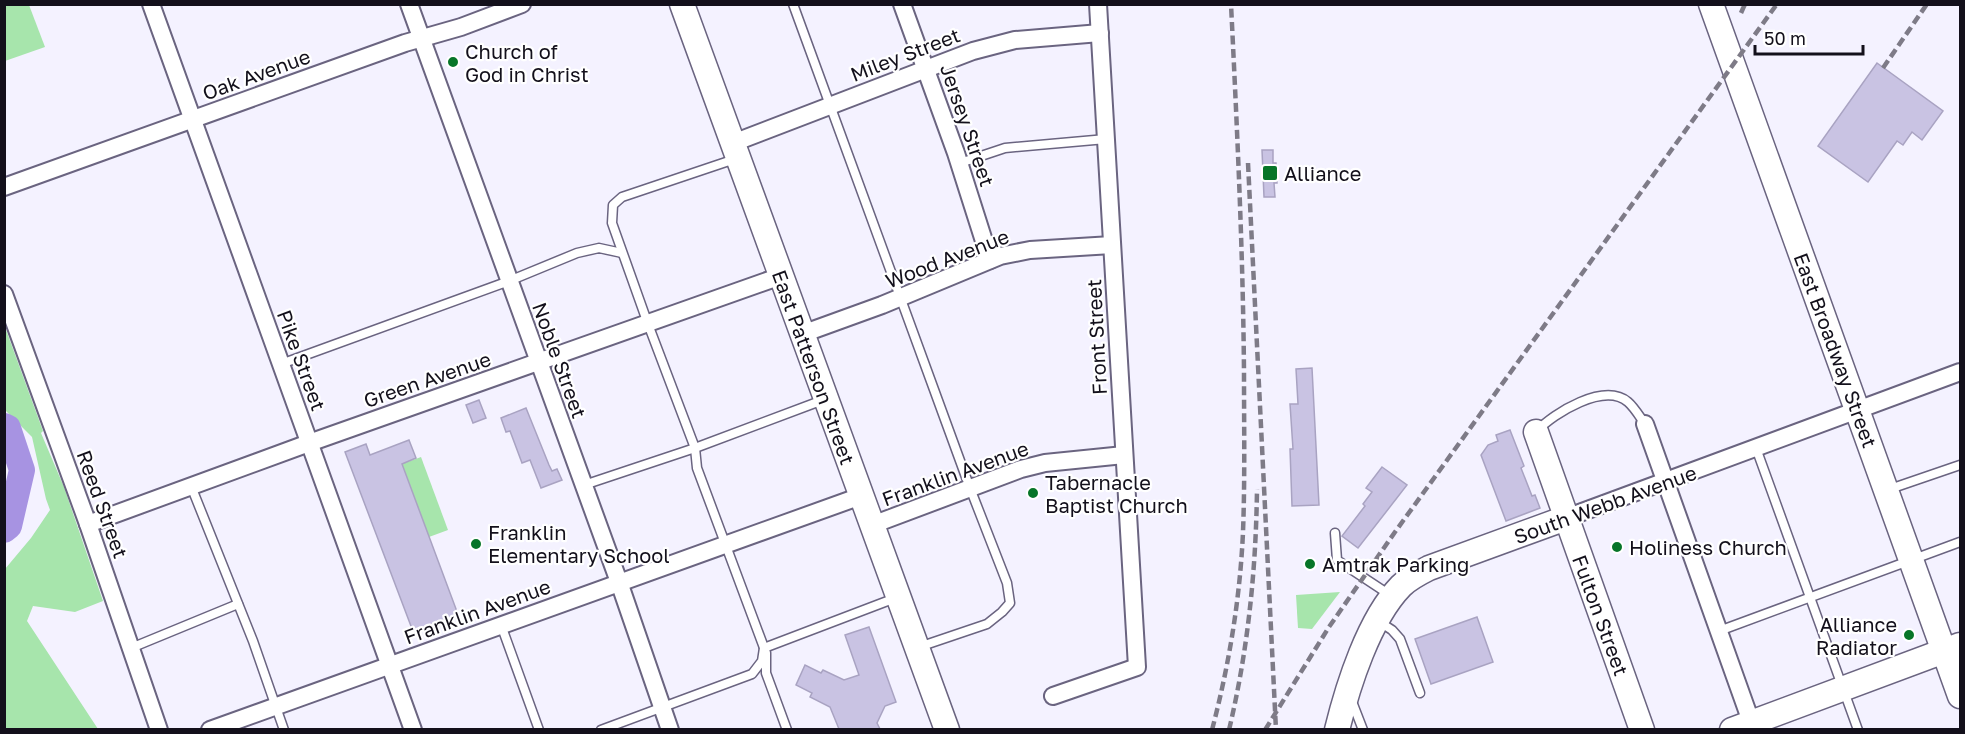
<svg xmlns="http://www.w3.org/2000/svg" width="1965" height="734" viewBox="0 0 1965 734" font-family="'Golos Text',sans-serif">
	<rect width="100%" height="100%" fill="#f4f2ff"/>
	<g fill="#a7e5ac">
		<polygon points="4,5 29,5 45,47 5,61"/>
		<polygon points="5,327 43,431 41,433 64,487 103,601 75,612 33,606 27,621 98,729 5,729 5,569 31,538 50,510 46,499 32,437 5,410"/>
		<polygon points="421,457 448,530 429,537 402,464"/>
		<polygon points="1340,592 1312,629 1298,628 1296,595"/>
	</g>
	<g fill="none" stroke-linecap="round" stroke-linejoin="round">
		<polyline stroke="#a793e2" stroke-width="26" points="4,426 8,428 22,470 9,526 4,530"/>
	</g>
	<g fill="#c9c3e3" stroke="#a9a3c2" stroke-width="1.5">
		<polygon points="1877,63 1943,111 1922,140 1912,132 1903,145 1897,141 1868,182 1818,146"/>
		<polygon points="1262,150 1273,150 1273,163 1276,163 1277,183 1274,183 1275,197 1264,197"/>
		<polygon points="1312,368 1319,505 1292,506 1290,449 1293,449 1290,404 1298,404 1296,369"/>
		<polygon points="479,400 486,418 473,423 466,405"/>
		<polygon points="526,408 549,465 552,471 557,469 562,480 541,488 530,460 522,463 510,431 506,432 501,418"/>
		<polygon points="1510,430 1524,466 1521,468 1532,496 1535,495 1540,508 1506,521 1481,455 1488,445 1498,441 1496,435"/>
		<polygon points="409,440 416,458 402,464 459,617 414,634 345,452 366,444 370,455"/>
		<polygon points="1382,467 1407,485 1358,548 1342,536 1365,506 1363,504 1372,492 1366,488"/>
		<polygon points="1477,617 1493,662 1431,684 1415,639"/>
		<polygon points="869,627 896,702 885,706 877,723 880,729 839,729 830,707 810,697 812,693 796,685 805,665 821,673 823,670 844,680 859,675 845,635"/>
	</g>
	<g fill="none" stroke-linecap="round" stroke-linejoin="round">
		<defs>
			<g id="lane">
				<polyline points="793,4 970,488 1007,583 1010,603 1002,612 987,624 919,647"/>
				<polyline points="735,159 622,197 613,205 612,223 648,324 695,448 697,468 766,653 766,673 787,730"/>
				<polyline points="960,163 1005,148 1106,139"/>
				<polyline points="281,364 509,281 577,253 599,248 622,253"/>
				<path d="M1537 431C1554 413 1604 382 1628 402 1634 407 1640 417 1645 424"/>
				<polyline points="1756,448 1858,730"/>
				<polyline points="584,485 695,448 823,400"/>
				<polyline points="191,486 253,641 284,730"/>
				<polyline points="1887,490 1960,465"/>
				<polyline points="1335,533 1337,560 1390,595"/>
				<polyline points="1378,621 1392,630 1400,639 1420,693"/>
				<polyline points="501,625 539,730"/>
				<polyline points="1719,631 1960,542"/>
				<polyline points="131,648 238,604"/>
				<polyline points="1351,699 1363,730"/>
				<polyline points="601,730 752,674 762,661 764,648 898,597"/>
			</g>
			<g id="street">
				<polyline points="151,4 413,730"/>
				<polyline points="409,4 619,582 670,730"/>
				<polyline points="902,4 956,153 990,260"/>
				<polyline points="733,143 973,51 1015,40 1100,33"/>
				<polyline points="4,187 405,43 461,27 522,4"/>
				<polyline points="4,294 88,524 159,730"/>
				<polyline points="802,334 882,305 1000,256 1030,250 1112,245"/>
				<polyline points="1645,424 1754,730"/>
				<polyline points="1566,518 1960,372"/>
				<polyline points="88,524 309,443 781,276"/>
				<polyline points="872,525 1021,469 1045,463 1124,455"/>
				<polyline points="1053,696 1137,667 1098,4"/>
				<polyline points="210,730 861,496"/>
			</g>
			<g id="secondary">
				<polyline points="682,4 947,730"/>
				<polyline points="1711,4 1960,696"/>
				<polyline points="1536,432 1642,730"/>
				<path d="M1337 730C1348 685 1369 619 1401 586 1409 578 1419 573 1429 568L1566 518"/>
				<polyline points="1732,730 1960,645"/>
			</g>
		</defs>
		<use href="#lane" stroke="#6a6480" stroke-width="11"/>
		<use href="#street" stroke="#6a6480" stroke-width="20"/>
		<use href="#secondary" stroke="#6a6480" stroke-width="27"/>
		<use href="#lane" stroke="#fff" stroke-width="8"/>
		<use href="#street" stroke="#fff" stroke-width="16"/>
		<use href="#secondary" stroke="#fff" stroke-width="24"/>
		<g stroke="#7e7b87" stroke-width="4.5" stroke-dasharray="9 4.5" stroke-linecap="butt">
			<polyline points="1741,13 1745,4"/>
			<polyline points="1883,68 1927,4"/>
			<polyline points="1248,163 1276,730"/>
			<path d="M1212 730C1229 665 1240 599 1243 532 1245 479 1244 426 1244 373 1243 250 1237 127 1231 4"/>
			<path d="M1229 730C1248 650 1256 570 1257 489"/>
			<polyline points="1265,730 1329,627 1395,532 1777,4"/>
		</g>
	</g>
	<g fill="#077528" stroke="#fff" stroke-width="2">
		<circle cx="453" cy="62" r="6"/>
		<rect x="1262" y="165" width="16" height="16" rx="3"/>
		<circle cx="1033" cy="493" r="6"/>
		<circle cx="476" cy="544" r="6"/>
		<circle cx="1617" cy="547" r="6"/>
		<circle cx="1310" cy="564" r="6"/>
		<circle cx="1909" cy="635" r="6"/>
	</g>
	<g text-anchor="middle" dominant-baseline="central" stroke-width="4.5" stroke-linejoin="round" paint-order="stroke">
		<g font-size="20" fill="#13101b" stroke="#fff" text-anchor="start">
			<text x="465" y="51">Church of<tspan x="465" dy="23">God in Christ</tspan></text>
			<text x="1284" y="173">Alliance</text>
			<text x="1045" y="482">Tabernacle<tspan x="1045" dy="23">Baptist Church</tspan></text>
			<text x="488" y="532">Franklin<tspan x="488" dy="23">Elementary School</tspan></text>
			<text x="1629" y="547">Holiness Church</text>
			<text x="1322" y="564">Amtrak Parking</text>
			<text x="1897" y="624" text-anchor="end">Alliance<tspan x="1897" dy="23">Radiator</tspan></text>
		</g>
		<g font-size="20" fill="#13101b" stroke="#fff">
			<text transform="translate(905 54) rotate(-21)">Miley Street</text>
			<text transform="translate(256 74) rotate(-20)">Oak Avenue</text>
			<text transform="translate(968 125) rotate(71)">Jersey Street</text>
			<text transform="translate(947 258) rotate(-21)">Wood Avenue</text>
			<text transform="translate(1096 337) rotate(-93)">Front Street</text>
			<text transform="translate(1836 350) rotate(70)">East Broadway Street</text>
			<text transform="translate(302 360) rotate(70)">Pike Street</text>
			<text transform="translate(560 360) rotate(70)">Noble Street</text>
			<text transform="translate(814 367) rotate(70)">East Patterson Street</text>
			<text transform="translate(427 379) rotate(-19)">Green Avenue</text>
			<text transform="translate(955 473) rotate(-20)">Franklin Avenue</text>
			<text transform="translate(103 504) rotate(70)">Reed Street</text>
			<text transform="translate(1605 504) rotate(-20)">South Webb Avenue</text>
			<text transform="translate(477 611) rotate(-20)">Franklin Avenue</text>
			<text transform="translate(1601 615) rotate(70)">Fulton Street</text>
		</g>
	</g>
	<rect width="1965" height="734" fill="none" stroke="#13101b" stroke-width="12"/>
	<path d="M1755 45v9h108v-9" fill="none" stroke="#13101b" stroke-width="3"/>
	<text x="1764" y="45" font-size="18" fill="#13101b" stroke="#ffffff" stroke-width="4.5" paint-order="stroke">50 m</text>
</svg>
